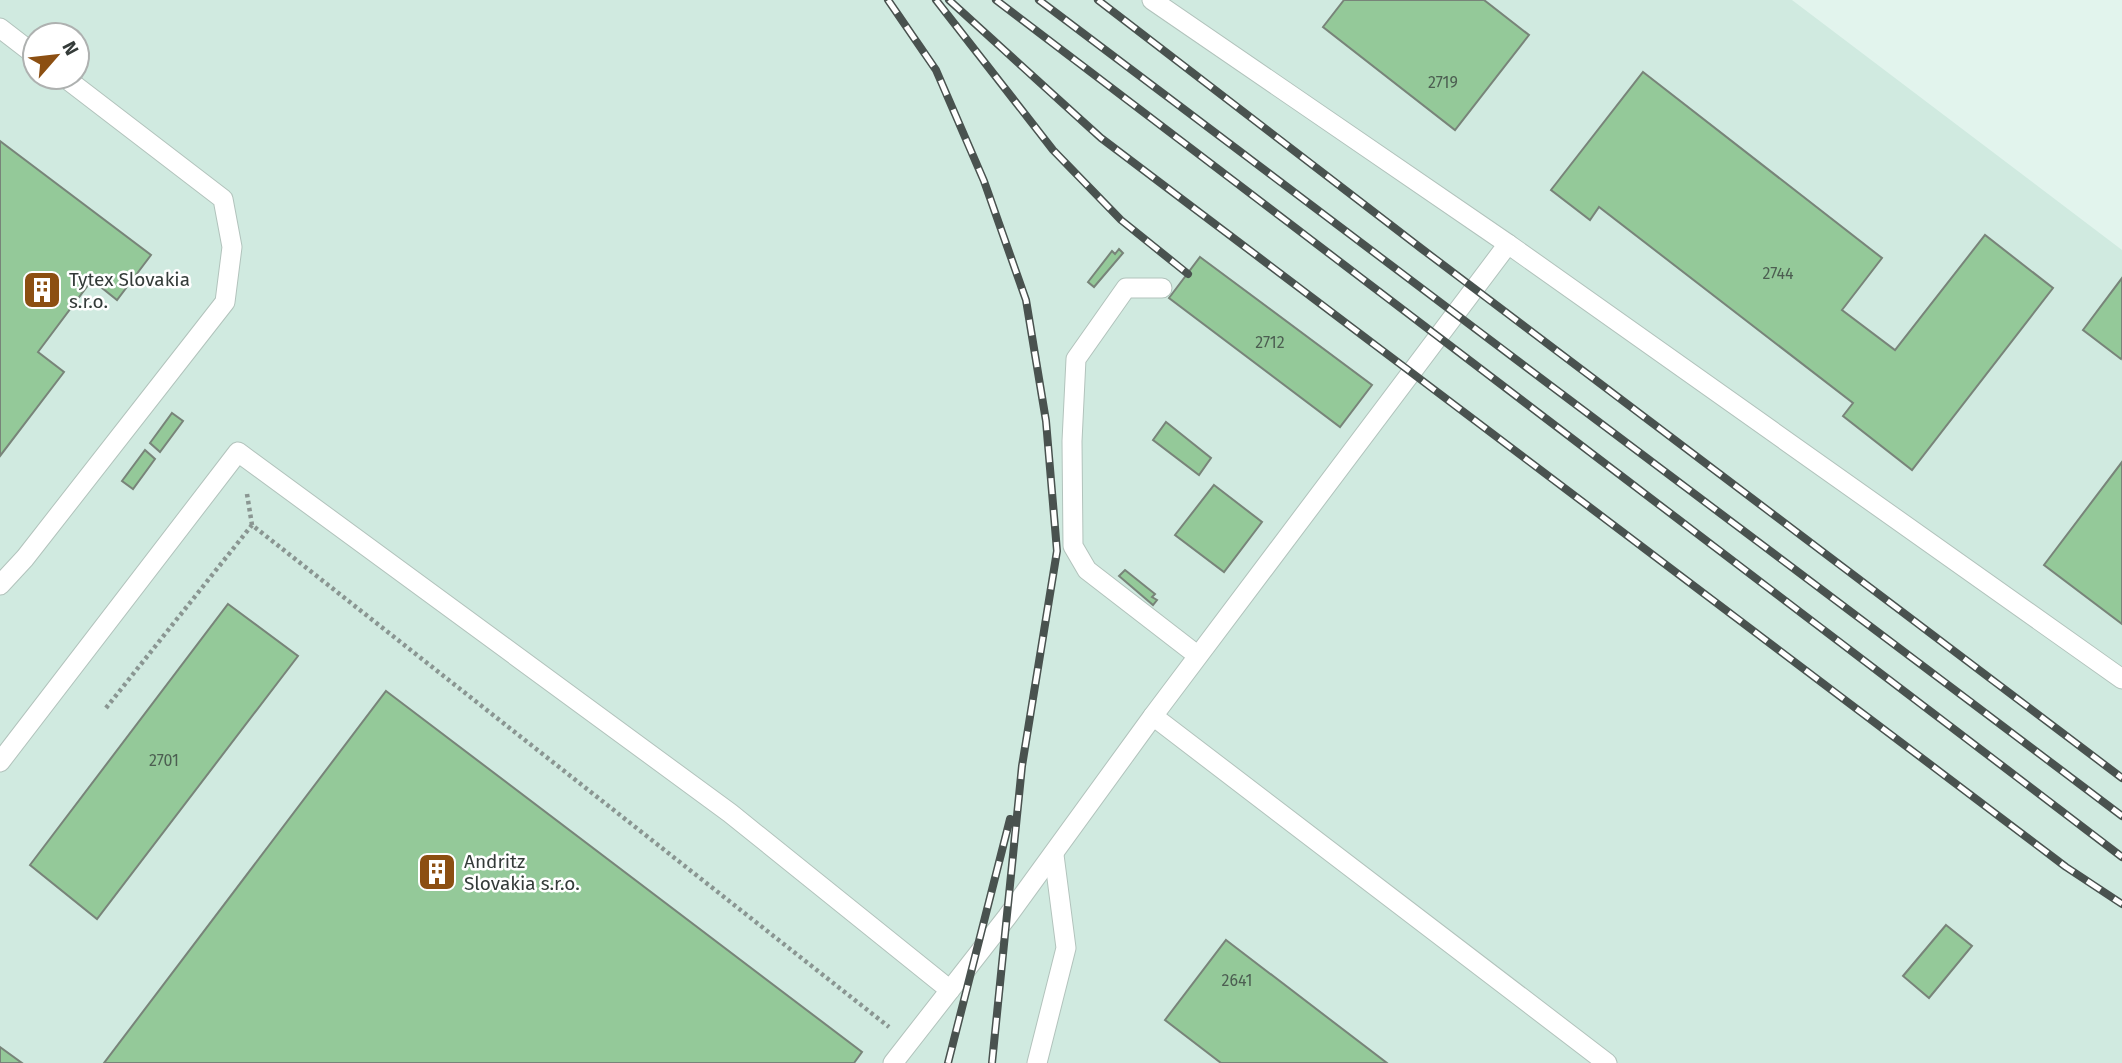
<svg xmlns="http://www.w3.org/2000/svg" width="2122" height="1063" viewBox="0 0 2122 1063" font-family="'Fira Sans',sans-serif">
	<rect width="100%" height="100%" fill="#e2f4ed"/>
	<path fill="#d0eae0" fill-rule="evenodd" d="M0 0H1792L2122 250V1063H0ZM35 35H77V77H35Z"/>
	<g fill="#94c999" stroke="#788479" stroke-width="2">
		<polygon points="1344,0 1484,0 1529,35 1455,130 1323,27"/>
		<polygon points="1643,72 1882,258 1842,310 1895,350 1985,235 2053,288 1912,470 1843,416 1853,403 1599,207 1590,220 1551,190"/>
		<polygon points="0,141 151,255 117,300 92,280 38,352 64,372 0,456"/>
		<polygon points="1119,249 1123,253 1094,287 1088,282 1112,251 1115,254"/>
		<polygon points="1200,257 1372,385 1340,427 1169,298"/>
		<polygon points="2122,278 2122,357 2121,359 2083,330"/>
		<polygon points="172,413 183,421 160,452 150,443"/>
		<polygon points="1166,422 1211,458 1199,475 1153,440"/>
		<polygon points="145,450 155,459 133,489 122,481"/>
		<polygon points="2122,462 2122,624 2044,565"/>
		<polygon points="1214,485 1262,522 1224,572 1175,535"/>
		<polygon points="1125,570 1155,594 1152,597 1157,600 1153,605 1119,576"/>
		<polygon points="228,604 298,656 97,919 30,865"/>
		<polygon points="386,691 862,1052 854,1063 104,1063"/>
		<polygon points="1946,925 1972,946 1929,998 1903,976"/>
		<polygon points="1226,940 1387,1063 1221,1063 1165,1020"/>
		<polygon points="0,1047 22,1063 0,1063"/>
	</g>
	<g fill="none" stroke-linecap="round" stroke-linejoin="round">
		<defs>
			<g id="lane">
				<polyline points="1152,0 1508,244 1153,716 1607,1063"/>
				<polyline points="0,28 35,55"/>
				<polyline points="1508,244 2122,679"/>
				<polyline points="1162,288 1126,288 1076,359 1072,441 1073,546 1087,570 1197,655"/>
				<polyline points="0,585 25,558 225,302 232,247 223,199 64,77"/>
				<polyline points="0,762 238,452 730,813 950,990"/>
				<polyline points="893,1063 1007,917 1153,716"/>
				<polyline points="1037,1063 1066,948 1054,855"/>
			</g>
		</defs>
		<use href="#lane" stroke="#b2c3bc" stroke-width="21"/>
		<g stroke="#8a9692" stroke-width="4.5" stroke-dasharray="3.5 3.5" stroke-linecap="butt">
			<polyline points="247,494 252,525 889,1027"/>
			<polyline points="106,708 252,525"/>
		</g>
		<use href="#lane" stroke="#fff" stroke-width="19"/>
		<defs>
			<g id="rail">
				<polyline points="888,0 936,70 984,181 1026,300 1046,421 1057,551 1022,766 992,1063"/>
				<polyline points="936,0 1053,150 1121,220 1188,274"/>
				<polyline points="949,0 1101,138 2066,867 2122,904"/>
				<polyline points="996,0 2122,857"/>
				<polyline points="1039,0 2122,816"/>
				<polyline points="1098,0 1422,249 2122,778"/>
				<polyline points="948,1063 1010,819"/>
			</g>
		</defs>
		<use href="#rail" stroke="#49524f" stroke-width="8"/>
		<use href="#rail" stroke="#fff" stroke-width="5" stroke-dasharray="16" stroke-linecap="butt"/>
	</g>
	<defs>
		<symbol id="building-square" viewBox="-11 -11 22 22"><rect x="-9" y="-9" width="18" height="18" rx="4" fill="#8c4f12" stroke="#fff"/><path d="M-4-6H4V6H1V3H-1V6H-4ZM-2.5-4.3h1.7v1.8h-1.7ZM.8-4.3h1.7v1.8H.8ZM-2.5-1h1.7V.8h-1.7ZM.8-1h1.7V.8H.8Z" fill="#fff"/></symbol>
	</defs>
	<g fill-rule="evenodd">
		<use href="#building-square" x="20" y="268" width="44" height="44"/>
		<use href="#building-square" x="415" y="850" width="44" height="44"/>
	</g>
	<g text-anchor="middle" dominant-baseline="central" stroke-width="5" stroke-linejoin="round" paint-order="stroke">
		<g font-size="16" fill="#4c5e51">
			<text x="1443" y="82">2719</text>
			<text x="1778" y="273">2744</text>
			<text x="1270" y="342">2712</text>
			<text x="164" y="760">2701</text>
			<text x="1237" y="980">2641</text>
		</g>
		<g font-size="19" fill="#343b39" stroke="#fff" text-anchor="start">
			<text x="69" y="279">Tytex Slovakia<tspan x="69" dy="22">s.r.o.</tspan></text>
			<text x="464" y="861">Andritz<tspan x="464" dy="22">Slovakia s.r.o.</tspan></text>
		</g>
	</g>
	<g transform="translate(56 56) rotate(62)"><circle r="33" fill="#ffffff" stroke="#aeb1b0" stroke-width="2"/>
	<path d="M0-5L12 26L0 18L-12 26Z" fill="#8c4f12"/>
	<text y="-10" font-size="19" font-weight="bold" text-anchor="middle" fill="#343b39">N</text>
	</g>
</svg>
